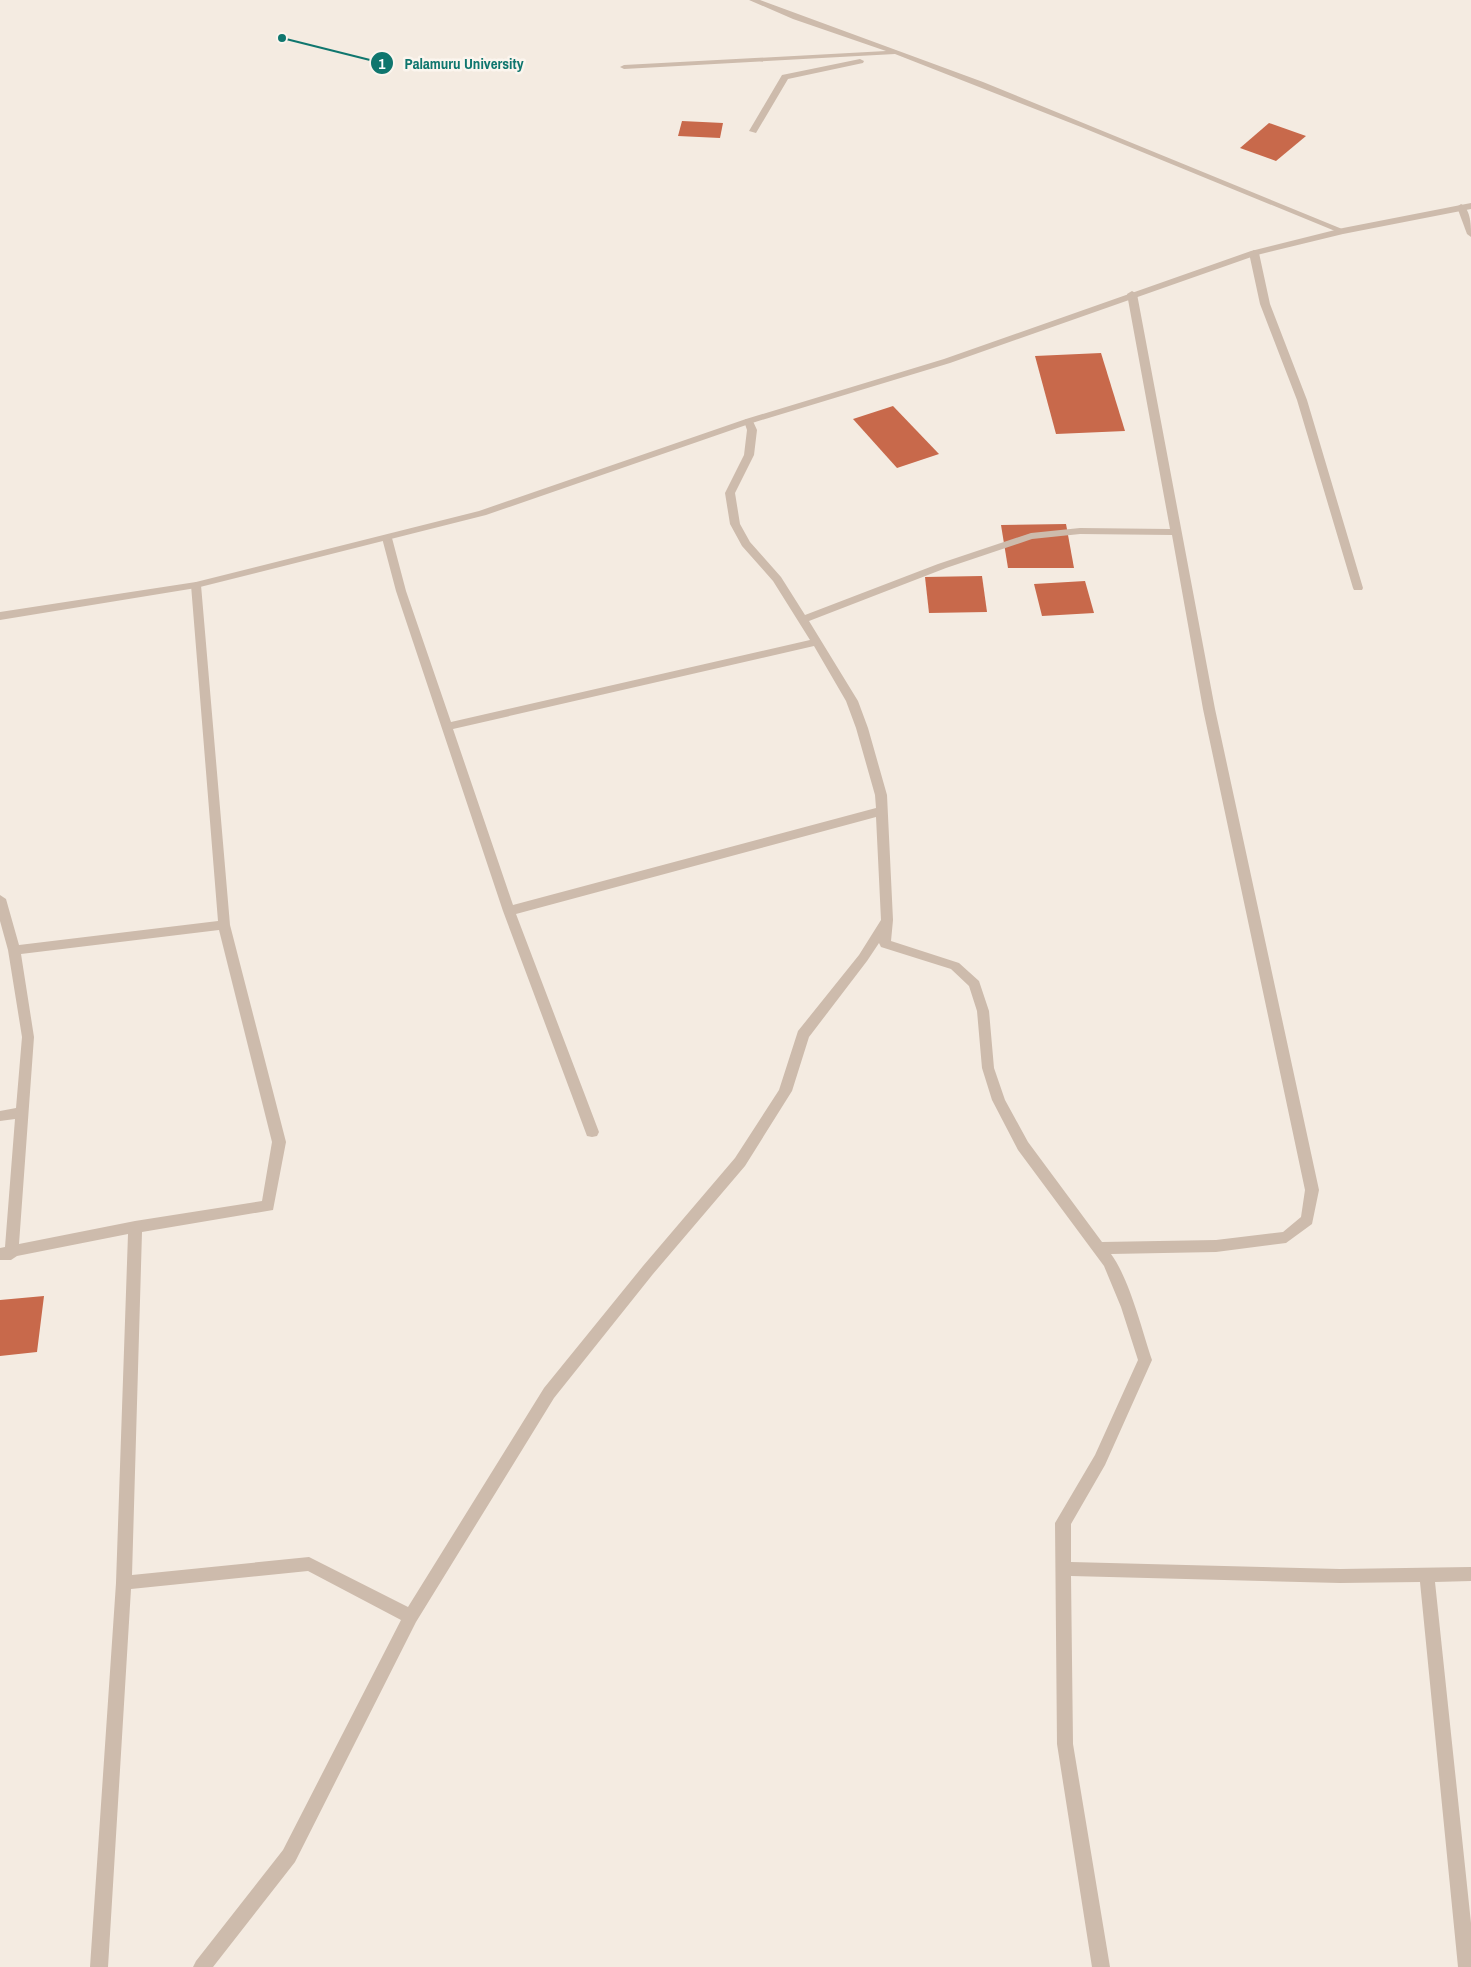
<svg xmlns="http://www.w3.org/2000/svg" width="1471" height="1967" viewBox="0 0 1471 1967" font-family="'Archivo Narrow',sans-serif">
	<rect width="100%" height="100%" fill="#f4ebe1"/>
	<g fill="#c8694b">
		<polygon points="682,121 723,123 720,138 678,136"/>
		<polygon points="1269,123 1306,136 1276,161 1240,148"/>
		<polygon points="1101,353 1125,431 1056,434 1035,356"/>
		<polygon points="893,406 939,454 897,468 853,419"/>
		<polygon points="1066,524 1074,568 1008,568 1001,525"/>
		<polygon points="982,576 987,612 929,613 925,577"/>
		<polygon points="1085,581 1094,613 1042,616 1034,584"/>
		<polygon points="44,1296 37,1352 0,1356 0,1300"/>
	</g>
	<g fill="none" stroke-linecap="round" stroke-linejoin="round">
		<g fill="#cdbbac" fill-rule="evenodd">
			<polygon points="749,0 760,0 983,82 1347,231 1340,233 1081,127 895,54 624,69 620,67 624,65 886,51 793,19"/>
			<polygon points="860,59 864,61 863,63 788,79 756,133 749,131 782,75"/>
			<path d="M1461 204C1471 209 1471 226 1471 237L1467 234 1457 207Z"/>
			<polygon points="1254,250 1259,253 1270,304 1307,400 1363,588 1362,590 1354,590 1353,588 1297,400 1260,304 1249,253"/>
			<path d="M1132 291 1137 294 1215 709 1319 1190 1312 1224 1286 1243 1216 1252 1111 1254C1129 1278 1142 1330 1152 1360L1105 1465 1071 1524V1562L1340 1569 1471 1567V1581L1435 1582 1471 1923V1967H1458L1420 1582 1340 1583 1071 1576 1073 1744 1110 1967H1092L1057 1744 1055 1523 1095 1455 1138 1360 1121 1307 1104 1266 1018 1150 992 1100 982 1068 977 1011 969 986 951 969 881 947 879 943 867 961 809 1037 792 1091 745 1166 653 1274 554 1398 416 1622 295 1862 213 1967H193L196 1961 283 1850 401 1620 308 1571 131 1589 108 1967H90L116 1583 128 1234 17 1256 11 1260H0V1248L5 1247 15 1119 0 1121V1111L16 1108 22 1037 8 950 0 921V895L6 899 19 945 218 921 191 585 196 582 201 585 230 925 286 1142 273 1210 142 1232 132 1575 309 1557 408 1607 544 1388 643 1266 735 1158 779 1090 798 1031 859 955 881 920 876 817 516 914 599 1132 597 1136 592 1137 587 1136 503 911 396 591 382 538 387 535 392 538 406 591 451 722 810 640 773 581 742 546 730 524 725 493 744 455 747 430 744 421 746 419H752L757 430 754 455 735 493 740 524 750 542 781 577 805 615 938 564 1031 533 1080 528 1170 529 1127 294ZM1080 534 1172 535 1203 709 1305 1190 1301 1217 1283 1232 1216 1240 1102 1242 1028 1142 1005 1100 994 1068 989 1011 979 981 959 963 891 941 893 920 887 795 868 728 858 701 809 621 946 568 1032 539ZM814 646 846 701 856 728 875 795 876 808 513 905 453 729ZM219 930 272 1142 262 1201 135 1221 19 1244 34 1037 21 954Z"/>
		</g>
		<polygon fill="#cdbbac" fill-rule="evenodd" points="1471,203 1471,209 1343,234 1257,255 950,363 752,423 486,515 196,588 0,620 0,612 196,582 479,511 746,419 944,359 1251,251 1343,228"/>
	</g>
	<path fill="none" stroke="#0f766e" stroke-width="2" d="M282 38L382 63"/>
	<g fill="#0f766e" stroke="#fbf5ee" stroke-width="2">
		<circle cx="282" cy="38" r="5"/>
		<circle cx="382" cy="63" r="12"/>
	</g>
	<g font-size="15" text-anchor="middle" font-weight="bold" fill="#fff">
		<text x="382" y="69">1</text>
	</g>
	<g font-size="15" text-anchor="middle" font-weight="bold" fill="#0f766e" stroke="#fbf5ee" stroke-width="5" stroke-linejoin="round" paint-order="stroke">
		<text x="464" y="69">Palamuru University</text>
	</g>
</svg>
